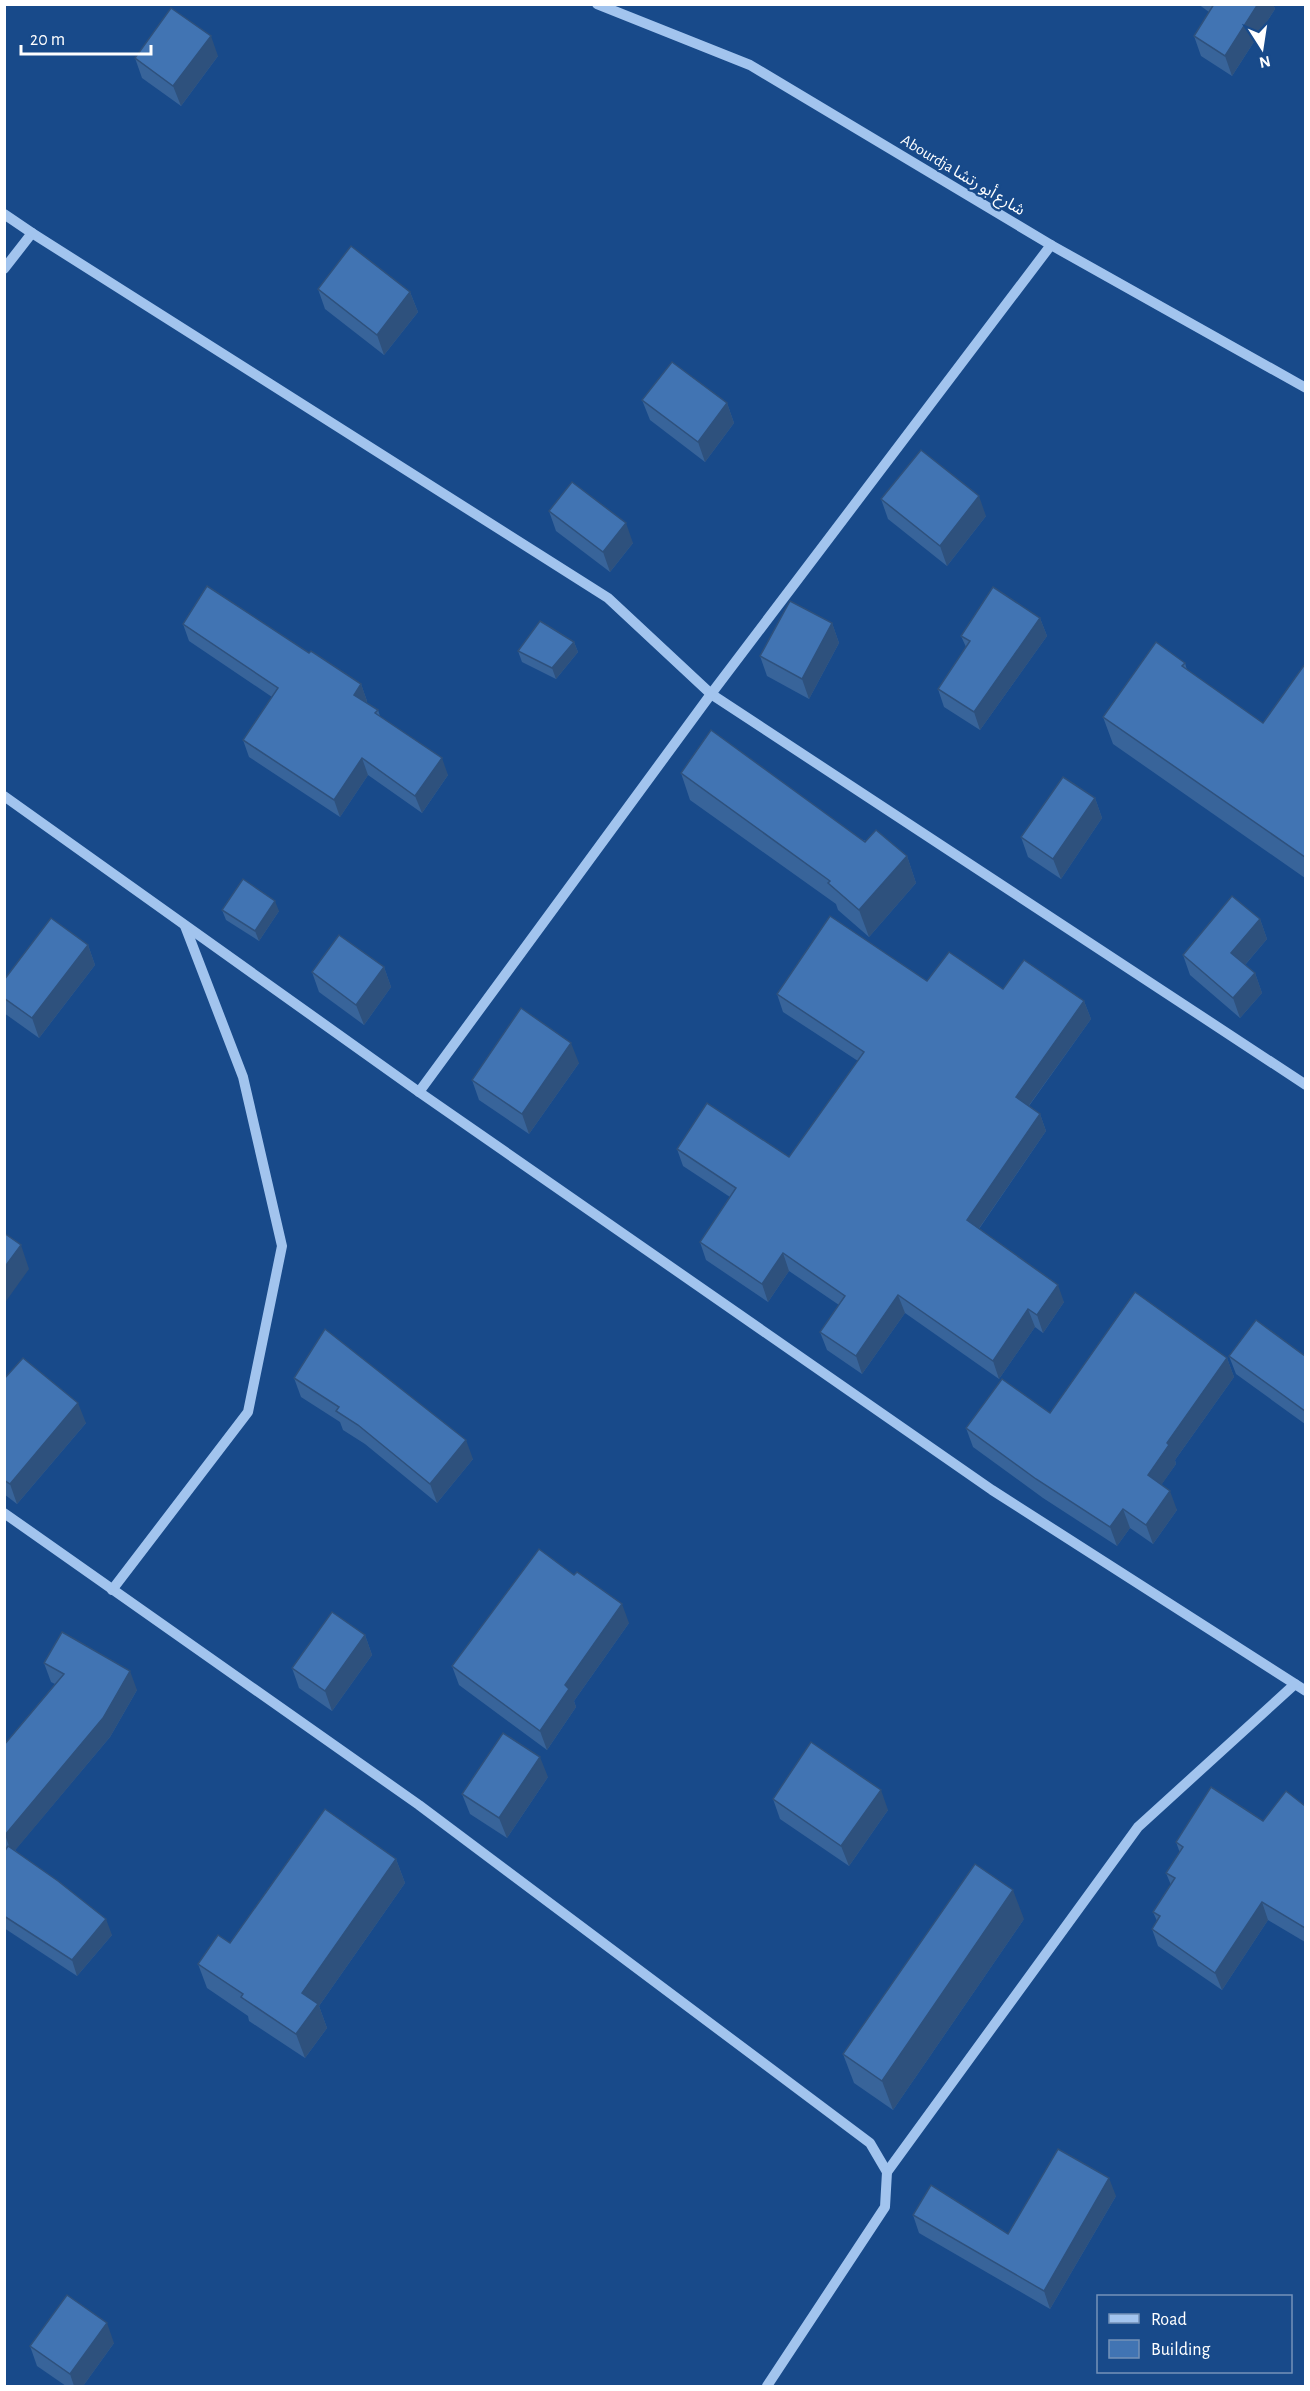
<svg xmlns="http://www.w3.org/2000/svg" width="1310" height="2391" viewBox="0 0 1310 2391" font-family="'Alegreya Sans','Noto Sans Arabic',sans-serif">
	<rect width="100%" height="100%" fill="#184a8a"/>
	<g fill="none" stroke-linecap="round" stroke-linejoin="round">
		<g stroke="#a2c4ee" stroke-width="10">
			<polyline points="597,4 750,65 1051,245 1306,388"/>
			<polyline points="4,214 32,233 4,269"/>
			<polyline points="32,233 608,598 711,694 1306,1085"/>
			<polyline points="4,796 419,1092 992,1490 1306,1691"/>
			<polyline points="419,1092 711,694 1051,245"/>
			<polyline points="4,1513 419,1805 870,2143 887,2172 885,2207 767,2386"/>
			<polyline points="112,1590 248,1412 282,1246 243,1077 185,926"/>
			<polyline points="887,2172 1138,1827 1295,1684"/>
		</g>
	</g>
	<g fill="#38649a">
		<polygon points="1198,4 1273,4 1275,9 1232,76 1201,56 1194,36 1209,12"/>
		<polygon points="218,56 181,106 142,78 135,58"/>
		<polygon points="318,289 410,292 418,312 384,355 325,309"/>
		<polygon points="642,400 727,403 734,423 705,462 650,420"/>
		<polygon points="881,499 986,516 947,566 888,519"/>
		<polygon points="549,511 633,543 610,572 556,531"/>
		<polygon points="1040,618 1047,636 980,730 944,707 938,689 966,647 961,636"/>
		<polygon points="832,623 839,643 809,699 767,676 760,656"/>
		<polygon points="183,624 309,653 361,684 367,701 366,703 378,710 380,716 448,775 422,813 368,775 340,817 249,757 243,740 272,697 189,641"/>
		<polygon points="574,642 578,652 556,679 522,662 518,651"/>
		<polygon points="1185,663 1187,670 1263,723 1305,664 1305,878 1113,744 1103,717"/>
		<polygon points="681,773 907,856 916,883 869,937 838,910 836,904 690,800"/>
		<polygon points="1095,798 1102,818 1061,879 1028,857 1021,837"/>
		<polygon points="222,910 279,911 259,941 226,920"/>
		<polygon points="1260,919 1267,939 1245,965 1255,973 1262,993 1240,1018 1190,975 1183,955"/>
		<polygon points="88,945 95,965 39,1038 4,1013 4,980"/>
		<polygon points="384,967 391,987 364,1025 319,992 312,972"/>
		<polygon points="927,981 1003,989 1084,1001 1091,1019 1029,1106 1040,1114 1046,1131 979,1229 1064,1302 1043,1333 1035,1327 999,1379 905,1313 862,1374 827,1350 820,1332 839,1305 789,1271 768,1302 706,1260 700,1242 730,1197 683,1166 677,1149 789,1157 858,1061 783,1012 777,994"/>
		<polygon points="579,1063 529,1134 479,1100 472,1080"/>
		<polygon points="1305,1355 1305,1424 1236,1374 1229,1356 1305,1356"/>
		<polygon points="1227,1358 1234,1377 1175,1460 1176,1464 1161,1485 1177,1510 1153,1544 1130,1528 1117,1546 1043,1498 973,1447 966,1428 1050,1413"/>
		<polygon points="294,1378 473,1459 437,1503 365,1444 343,1430 340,1422 301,1397"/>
		<polygon points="4,1379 86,1423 17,1504 4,1494"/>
		<polygon points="629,1623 574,1701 576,1707 547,1750 459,1685 452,1666"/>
		<polygon points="365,1635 372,1655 332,1711 299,1688 292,1668"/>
		<polygon points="44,1663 137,1690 110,1737 15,1850 112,1935 77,1976 4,1928 4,1852 5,1850 4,1850 4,1745 55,1684 51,1682"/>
		<polygon points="548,1777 507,1838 470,1814 462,1794"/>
		<polygon points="773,1799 888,1810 849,1866 780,1819"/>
		<polygon points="1305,1806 1305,1942 1268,1920 1222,1990 1158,1946 1152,1929 1157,1921 1153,1912 1171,1885 1166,1873 1180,1853 1176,1842 1263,1821"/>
		<polygon points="396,1859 405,1883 319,2006 327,2028 305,2058 249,2021 248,2016 207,1988 198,1964 230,1943"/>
		<polygon points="1024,1919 893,2110 854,2083 843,2054"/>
		<polygon points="1116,2196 1050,2309 919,2233 913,2215 1008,2234"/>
		<polygon points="114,2343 83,2386 66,2386 37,2366 30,2346"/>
	</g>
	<g fill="#2e517d">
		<polygon points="1258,4 1273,4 1275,9 1232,76 1225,56"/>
		<polygon points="211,36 218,56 181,106 173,86"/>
		<polygon points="410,292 418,312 384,355 377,335"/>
		<polygon points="727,403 734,423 705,462 698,442"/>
		<polygon points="979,496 986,516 947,566 940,546"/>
		<polygon points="626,523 633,543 610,572 603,552"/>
		<polygon points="1040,618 1047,636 980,730 974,712"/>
		<polygon points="832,623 839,643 809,699 802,679"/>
		<polygon points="574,642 578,652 556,679 552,668"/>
		<polygon points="361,684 367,701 360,712 354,695"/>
		<polygon points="362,758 368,775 340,817 334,800"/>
		<polygon points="442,758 448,775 422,813 415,796"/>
		<polygon points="1095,798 1102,818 1061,879 1053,859"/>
		<polygon points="907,856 916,883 869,937 859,910"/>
		<polygon points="275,901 279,911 259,941 255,931"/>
		<polygon points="1260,919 1267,939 1238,973 1231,953"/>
		<polygon points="88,945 95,965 39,1038 32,1018"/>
		<polygon points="384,967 391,987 364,1025 356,1005"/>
		<polygon points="1255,973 1262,993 1240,1018 1233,998"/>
		<polygon points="1084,1001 1091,1019 1022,1115 1016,1097"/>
		<polygon points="571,1043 579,1063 529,1134 522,1114"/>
		<polygon points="1040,1114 1046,1131 973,1237 967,1220"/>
		<polygon points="21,1245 29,1269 4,1304 4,1268"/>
		<polygon points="783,1253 789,1271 768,1302 762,1284"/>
		<polygon points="1058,1285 1064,1302 1043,1333 1037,1315"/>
		<polygon points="898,1295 905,1313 862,1374 856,1356"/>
		<polygon points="1028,1309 1035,1327 999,1379 993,1361"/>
		<polygon points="1227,1358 1234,1377 1175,1460 1176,1464 1155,1494 1148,1475 1167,1443"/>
		<polygon points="78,1403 86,1423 17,1504 10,1484"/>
		<polygon points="466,1440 473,1459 437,1503 430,1484"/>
		<polygon points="1170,1491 1177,1510 1153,1544 1146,1525"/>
		<polygon points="1123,1509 1130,1528 1117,1546 1110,1527"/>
		<polygon points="622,1604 629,1623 574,1701 576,1707 547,1750 540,1731 565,1685"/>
		<polygon points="365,1635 372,1655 332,1711 325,1691"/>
		<polygon points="130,1671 137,1690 110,1737 12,1854 5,1835"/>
		<polygon points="540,1757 548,1777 507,1838 499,1818"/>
		<polygon points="881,1790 888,1810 849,1866 841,1846"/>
		<polygon points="396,1859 405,1883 319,2006 327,2028 305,2058 296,2034 302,1993"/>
		<polygon points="1013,1890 1024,1919 893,2110 882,2081"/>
		<polygon points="1262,1902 1268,1920 1222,1990 1215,1973"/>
		<polygon points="106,1919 112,1935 77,1976 72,1960"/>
		<polygon points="1109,2178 1116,2196 1050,2309 1044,2291"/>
		<polygon points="107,2323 114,2343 83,2386 74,2386 70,2374"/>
	</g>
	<g fill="#4174b3" stroke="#2e517d" stroke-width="1.5">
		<polygon points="1214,4 1258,4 1225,56 1194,36"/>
		<polygon points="171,8 211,36 173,86 135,58"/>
		<polygon points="351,246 410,292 377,335 318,289"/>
		<polygon points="672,362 727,403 698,442 642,400"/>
		<polygon points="921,450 979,496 940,546 881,499"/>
		<polygon points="572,482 626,523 603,552 549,511"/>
		<polygon points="207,586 309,653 311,651 361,684 354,695 378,710 375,713 442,758 415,796 362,758 334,800 243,740 278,688 183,624"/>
		<polygon points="993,587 1040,618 974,712 938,689 970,641 961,636"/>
		<polygon points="790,601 832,623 802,679 760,656"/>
		<polygon points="540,621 574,642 552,668 518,651"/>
		<polygon points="1156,642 1185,663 1182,666 1263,723 1305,664 1305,857 1103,717"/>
		<polygon points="711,730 865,842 876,830 907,856 859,910 828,883 830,881 681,773"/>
		<polygon points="1063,777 1095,798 1053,859 1021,837"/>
		<polygon points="243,879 275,901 255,931 222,910"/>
		<polygon points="1232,896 1260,919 1231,953 1255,973 1233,998 1183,955"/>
		<polygon points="830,916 927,981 949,952 1003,989 1024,960 1084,1001 1016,1097 1040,1114 967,1220 1058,1285 1037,1315 1028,1309 993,1361 898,1295 856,1356 820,1332 845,1296 783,1253 762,1284 700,1242 736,1188 677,1149 707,1103 789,1157 864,1052 777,994"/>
		<polygon points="51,918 88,945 32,1018 4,998 4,980"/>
		<polygon points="339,935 384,967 356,1005 312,972"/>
		<polygon points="521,1008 571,1043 522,1114 472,1080"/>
		<polygon points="4,1233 21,1245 4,1268"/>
		<polygon points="1135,1292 1227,1358 1167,1443 1169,1445 1148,1475 1170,1491 1146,1525 1123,1509 1110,1527 1036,1479 966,1428 1002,1379 1050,1413"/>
		<polygon points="1256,1320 1305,1356 1305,1355 1305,1411 1229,1356"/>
		<polygon points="325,1329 466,1440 430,1484 358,1425 336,1411 339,1407 294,1378"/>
		<polygon points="23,1358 78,1403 10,1484 4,1480 4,1379"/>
		<polygon points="539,1549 574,1575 577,1572 622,1604 565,1685 569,1689 540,1731 452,1666"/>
		<polygon points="332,1612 365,1635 325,1691 292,1668"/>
		<polygon points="62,1632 130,1671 103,1718 5,1835 4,1745 64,1674 44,1663"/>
		<polygon points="503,1733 540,1757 499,1818 462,1794"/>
		<polygon points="811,1742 881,1790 841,1846 773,1799"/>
		<polygon points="1211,1787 1263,1821 1286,1791 1305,1806 1305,1928 1262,1902 1215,1973 1152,1929 1160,1916 1153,1912 1175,1878 1166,1873 1183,1847 1176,1842"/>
		<polygon points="325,1809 396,1859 302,1993 318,2004 296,2034 241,1997 243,1994 198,1964 218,1935 230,1943"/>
		<polygon points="8,1846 58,1881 106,1919 72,1960 4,1916 4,1852"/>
		<polygon points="975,1864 1013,1890 882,2081 843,2054"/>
		<polygon points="1058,2149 1109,2178 1044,2291 913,2215 931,2185 1008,2234"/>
		<polygon points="67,2295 107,2323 70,2374 30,2346"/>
	</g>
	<g text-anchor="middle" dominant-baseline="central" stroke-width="4.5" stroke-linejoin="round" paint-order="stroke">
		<g font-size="16" fill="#fff" stroke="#184a8a">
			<text transform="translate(963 175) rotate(31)">Abourdja شارع أبو رتشا</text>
		</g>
	</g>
	<rect width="1310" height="2391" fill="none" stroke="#ffffff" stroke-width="12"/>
	<rect x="1097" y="2295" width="195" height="78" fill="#184a8a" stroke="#7492b9" stroke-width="1.5"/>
	<rect x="1109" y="2314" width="30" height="9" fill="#a2c4ee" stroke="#7492b9" stroke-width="1.5"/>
	<text x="1151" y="2325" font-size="18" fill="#ffffff">Road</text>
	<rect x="1109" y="2340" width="30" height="18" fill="#4174b3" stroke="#7492b9" stroke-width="1.5"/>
	<text x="1151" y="2355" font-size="18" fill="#ffffff">Building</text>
	<g transform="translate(1262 48) rotate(168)" stroke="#184a8a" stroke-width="4.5" paint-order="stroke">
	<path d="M0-4.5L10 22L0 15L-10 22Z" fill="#ffffff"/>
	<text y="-9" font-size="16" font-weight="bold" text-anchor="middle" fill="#ffffff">N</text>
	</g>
	<path d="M21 45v9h130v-9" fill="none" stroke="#ffffff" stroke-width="3"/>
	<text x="30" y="45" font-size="18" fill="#ffffff" stroke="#184a8a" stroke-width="4.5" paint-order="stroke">20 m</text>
</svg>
